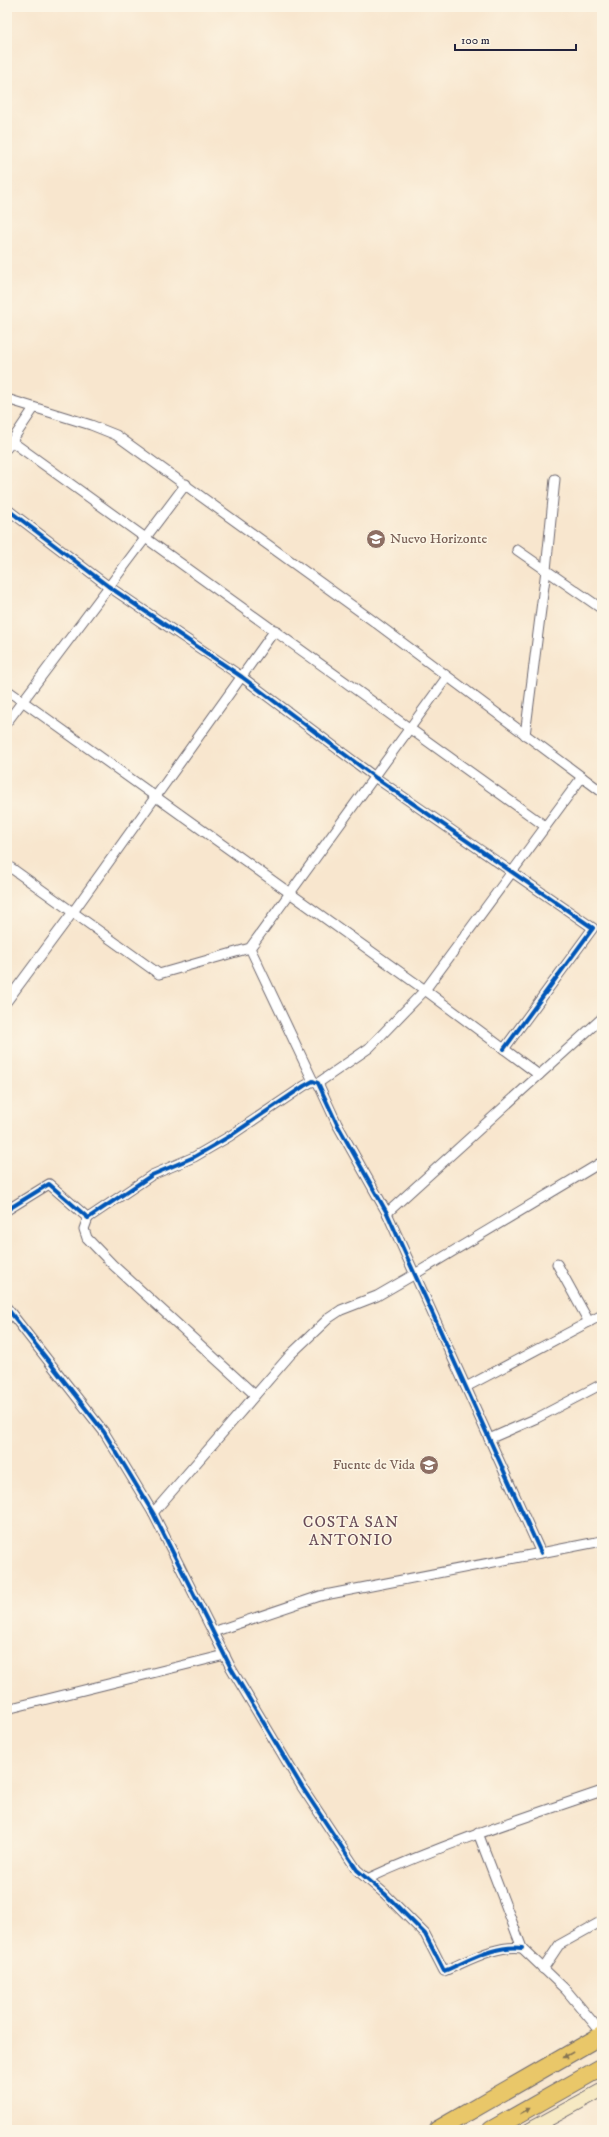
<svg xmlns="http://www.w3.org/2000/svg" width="609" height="2137" viewBox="0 0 609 2137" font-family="'IM FELL DW Pica',serif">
	<rect width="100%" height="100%" fill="#fcf5e5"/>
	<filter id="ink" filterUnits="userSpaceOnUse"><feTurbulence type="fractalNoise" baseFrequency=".025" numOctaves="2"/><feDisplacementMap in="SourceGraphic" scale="8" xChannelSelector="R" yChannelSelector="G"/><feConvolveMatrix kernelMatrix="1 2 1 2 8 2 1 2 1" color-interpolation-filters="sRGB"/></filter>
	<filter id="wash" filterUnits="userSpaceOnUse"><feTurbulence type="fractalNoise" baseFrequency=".012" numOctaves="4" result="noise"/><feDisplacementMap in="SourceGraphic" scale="16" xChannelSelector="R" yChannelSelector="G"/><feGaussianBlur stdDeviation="0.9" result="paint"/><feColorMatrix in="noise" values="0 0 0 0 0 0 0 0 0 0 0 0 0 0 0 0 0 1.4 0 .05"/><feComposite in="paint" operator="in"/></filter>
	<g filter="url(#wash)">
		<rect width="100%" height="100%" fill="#f8e6ce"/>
	</g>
	<g filter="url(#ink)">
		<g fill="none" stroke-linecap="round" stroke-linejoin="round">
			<defs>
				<g id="street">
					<polyline points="7,399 91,425 116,435 372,620 602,792"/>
					<polyline points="11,441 545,826"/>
					<polyline points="7,448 34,408"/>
					<polyline points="7,509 108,586 242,677 376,778 593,928 504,1049"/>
					<polyline points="517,550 602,609"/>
					<polyline points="7,690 425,990 539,1075"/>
					<polyline points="7,722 186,484"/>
					<polyline points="525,735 546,570 555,479"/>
					<polyline points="7,865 159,974 250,948 447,677"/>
					<polyline points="250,948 313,1081"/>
					<polyline points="7,1001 73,912 275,630"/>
					<polyline points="318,1083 369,1048 425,990 582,777"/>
					<polyline points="7,1210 49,1184 88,1218 152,1175 194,1157 230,1136 304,1086 313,1081 318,1083 337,1124 387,1213 541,1553"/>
					<polyline points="387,1213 602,1018"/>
					<polyline points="88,1218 84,1229 87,1238 113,1265 255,1395"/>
					<polyline points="557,1264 589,1322"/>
					<path d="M7 1308 104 1432 129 1473 153 1513 231 1668 302 1787 357 1870 385 1894 425 1934 444 1971C468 1961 497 1944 522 1948"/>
					<polyline points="466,1387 602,1315"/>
					<polyline points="489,1439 537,1418 602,1384"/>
					<polyline points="153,1513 291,1354 329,1318 341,1310 377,1296 415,1274 602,1162"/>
					<polyline points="213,1632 320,1596 602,1541"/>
					<polyline points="7,1709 225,1655"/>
					<polyline points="478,1833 522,1948 566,1990 602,2033"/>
					<path d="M367 1879C443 1844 523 1818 602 1791"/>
					<polyline points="543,1969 559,1945 602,1921"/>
				</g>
				<polyline id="secondary" points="529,2130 602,2090"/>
				<g id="highway">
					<polyline points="437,2130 602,2035"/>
					<polyline points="491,2130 602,2067"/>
				</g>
			</defs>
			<use href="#street" stroke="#6d676e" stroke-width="11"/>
			<use href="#secondary" stroke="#6d676e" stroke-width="15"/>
			<use href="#highway" stroke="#6d676e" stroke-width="19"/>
			<use href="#street" stroke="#fff" stroke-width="9"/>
			<use href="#secondary" stroke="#f6e9c3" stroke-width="13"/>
			<use href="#highway" stroke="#e9c769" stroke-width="17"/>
			<defs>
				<g id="cycleway">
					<polyline points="7,509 108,586 242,677 376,778 593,928 504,1049"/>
					<polyline points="7,1210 49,1184 88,1218 152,1175 194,1157 230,1136 304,1086 313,1081 318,1083 337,1124 387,1213 541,1553"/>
					<path d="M7 1308 104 1432 129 1473 153 1513 231 1668 302 1787 357 1870 385 1894 425 1934 444 1971C468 1961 497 1944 522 1948"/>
				</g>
			</defs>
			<use href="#cycleway" stroke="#fcf5e5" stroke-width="6"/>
			<use href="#cycleway" stroke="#0057b8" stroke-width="4"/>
		</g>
		<defs><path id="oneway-solid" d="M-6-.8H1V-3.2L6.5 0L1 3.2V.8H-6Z"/></defs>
		<g fill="#867452">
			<use href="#oneway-solid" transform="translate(568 2055) rotate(150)"/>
			<use href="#oneway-solid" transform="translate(525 2111) rotate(-29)"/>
		</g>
	</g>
	<defs>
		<symbol id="school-disc" viewBox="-11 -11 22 22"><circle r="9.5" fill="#8d6e63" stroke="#fcf5e5"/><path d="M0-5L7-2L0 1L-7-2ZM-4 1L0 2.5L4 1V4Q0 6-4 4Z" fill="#fff"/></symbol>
	</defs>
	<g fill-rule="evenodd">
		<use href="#school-disc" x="365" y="528" width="22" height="22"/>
		<use href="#school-disc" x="418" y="1454" width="22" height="22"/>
	</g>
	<g text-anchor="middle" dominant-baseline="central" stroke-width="3" stroke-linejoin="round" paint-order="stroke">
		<g font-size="14" fill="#785e54" stroke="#fcf5e5" text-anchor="start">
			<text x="390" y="539">Nuevo Horizonte</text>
			<text x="415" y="1465" text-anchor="end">Fuente de Vida</text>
		</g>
		<g font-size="16" letter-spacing="1" fill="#694b57" stroke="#fcf5e5">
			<text x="351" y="1522">COSTA SAN<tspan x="351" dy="18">ANTONIO</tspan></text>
		</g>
	</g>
	<rect width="609" height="2137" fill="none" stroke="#fcf5e5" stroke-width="24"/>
	<path d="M455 44v6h121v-6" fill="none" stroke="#22223b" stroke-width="2"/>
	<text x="461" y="44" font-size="12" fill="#22223b" stroke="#fcf5e5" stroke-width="3" paint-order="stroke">100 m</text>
</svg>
